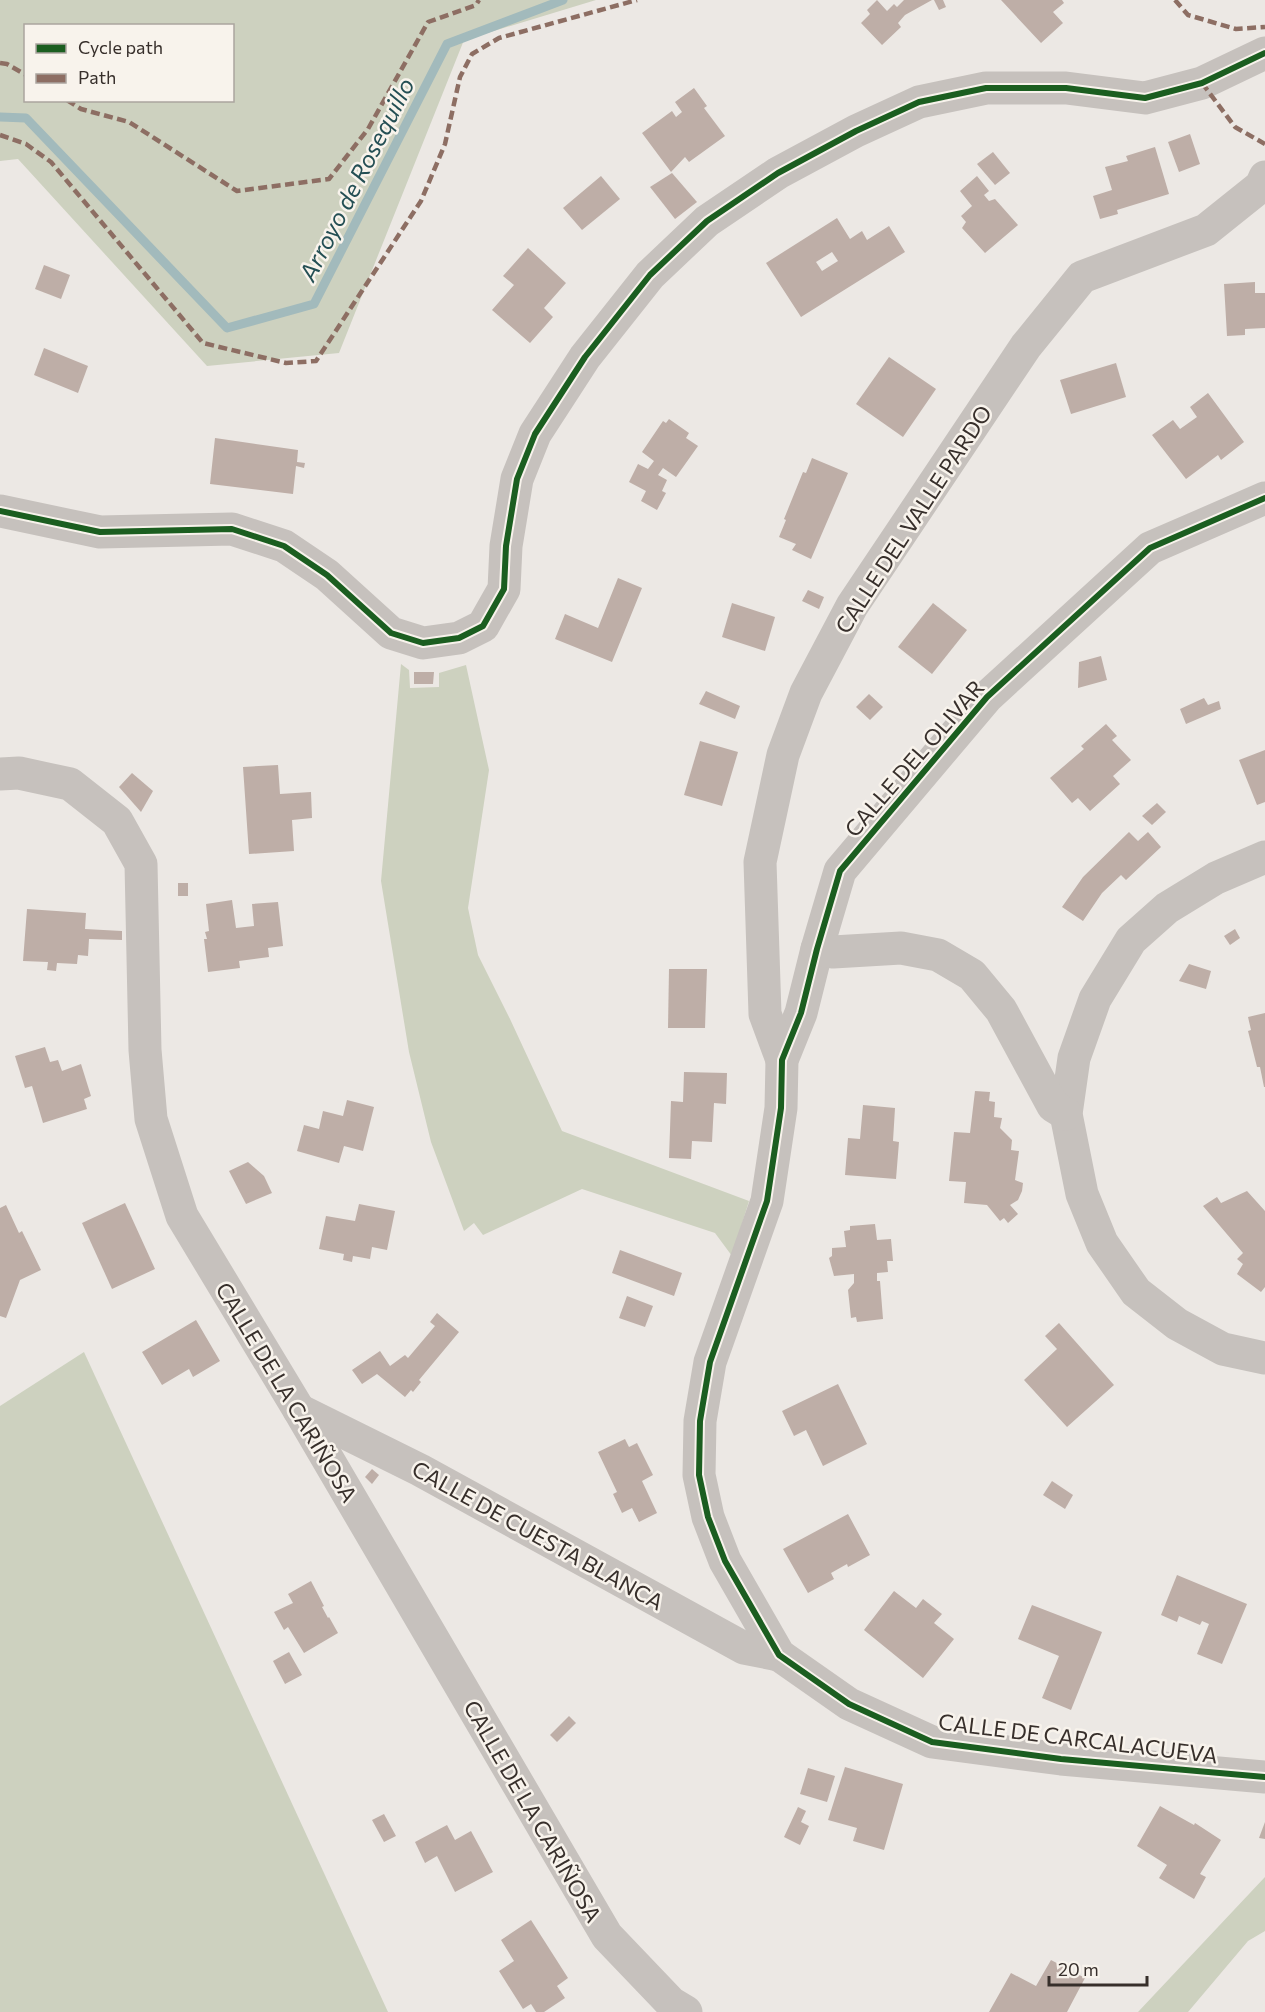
<svg xmlns="http://www.w3.org/2000/svg" width="1265" height="2012" viewBox="0 0 1265 2012" font-family="Commissioner,sans-serif">
	<rect width="100%" height="100%" fill="#ece8e4"/>
	<g fill="#cdd1bf" fill-rule="evenodd">
		<path d="M0 0H596L464 40 339 353 207 366 18 159 0 161ZM26 26H232V100H26Z"/>
		<polygon points="401,664 409,670 410,688 439,687 439,673 466,665 489,770 468,908 478,955 510,1019 562,1131 749,1201 732,1256 715,1233 582,1189 483,1235 474,1223 464,1231 431,1142 409,1052 381,881"/>
		<polygon points="84,1352 388,2012 0,2012 0,1406"/>
		<polygon points="1265,1877 1265,1931 1248,1941 1188,2012 1138,2012"/>
	</g>
	<g fill="none" stroke-linecap="round" stroke-linejoin="round">
		<polyline stroke="#a2babc" stroke-width="9" points="0,117 26,118 227,328 314,304 447,44 563,0"/>
	</g>
	<g fill="#beaea7" fill-rule="evenodd">
		<polygon points="877,0 887,11 894,4 897,7 904,0 932,0 905,15 898,23 901,27 882,45 861,23 870,14 867,10"/>
		<polygon points="934,0 943,0 946,7 939,10"/>
		<polygon points="1001,0 1062,0 1064,3 1053,12 1063,23 1041,43"/>
		<polygon points="694,88 707,106 704,108 725,136 689,162 685,157 671,172 642,133 672,111 676,117 682,112 675,102"/>
		<polygon points="1190,134 1200,164 1179,172 1168,142"/>
		<polygon points="1155,147 1169,194 1117,210 1118,214 1100,219 1093,196 1112,190 1105,167 1128,161 1126,156"/>
		<polygon points="993,152 1010,173 995,185 977,164"/>
		<polygon points="672,173 697,202 675,219 650,187"/>
		<polygon points="601,176 620,199 582,230 563,208"/>
		<polygon points="977,176 989,191 984,195 989,201 995,199 1018,225 985,253 962,228 966,222 961,216 972,206 960,191"/>
		<path d="M837 218 850 239 862 231 867 240 889 226 905 252 801 317 766 263ZM832 252 838 261 822 271 816 262Z"/>
		<polygon points="528,248 566,283 544,308 553,317 530,343 492,310 514,285 503,276"/>
		<polygon points="44,265 70,275 61,299 35,289"/>
		<polygon points="1255,282 1255,293 1265,293 1265,328 1245,329 1245,335 1227,336 1224,284"/>
		<polygon points="44,348 88,366 78,393 34,375"/>
		<polygon points="889,357 936,389 903,437 856,404"/>
		<polygon points="1116,363 1126,397 1071,414 1060,380"/>
		<polygon points="1208,393 1244,442 1221,460 1218,455 1186,479 1152,435 1173,420 1180,429 1197,417 1190,407"/>
		<polygon points="669,419 689,433 686,438 698,446 676,477 663,468 658,475 667,480 662,491 666,493 657,510 641,501 646,491 629,482 638,464 648,469 654,461 642,452 663,421 666,423"/>
		<polygon points="215,438 298,450 297,462 305,463 304,468 296,466 293,494 210,484"/>
		<polygon points="812,458 848,473 811,559 792,550 796,544 779,537 786,520 784,519 803,472 806,473"/>
		<polygon points="618,578 642,588 612,662 555,639 565,614 598,628"/>
		<polygon points="808,590 824,597 819,609 802,601"/>
		<polygon points="732,603 775,617 765,651 722,637"/>
		<polygon points="933,603 967,630 932,674 898,647"/>
		<polygon points="1101,656 1107,680 1078,688 1079,662"/>
		<polygon points="414,672 434,672 433,684 414,684"/>
		<polygon points="706,691 740,706 735,719 699,704"/>
		<polygon points="869,694 883,707 870,720 856,707"/>
		<polygon points="1204,698 1208,705 1219,701 1221,709 1186,724 1180,709"/>
		<polygon points="1106,724 1117,736 1112,740 1131,760 1113,776 1120,784 1090,811 1078,798 1072,803 1050,778 1084,749 1081,746"/>
		<polygon points="700,741 738,752 722,806 684,795"/>
		<polygon points="1265,750 1265,802 1257,805 1239,760"/>
		<polygon points="278,765 280,794 311,792 312,818 292,820 294,851 249,854 243,767"/>
		<polygon points="132,773 153,791 141,812 119,787"/>
		<polygon points="1157,803 1166,812 1152,825 1142,816"/>
		<polygon points="1129,832 1138,841 1148,832 1161,847 1126,880 1121,875 1102,893 1083,921 1062,907 1083,877"/>
		<rect x="178" y="883" width="10" height="13"/>
		<polygon points="232,900 236,928 254,926 252,904 278,902 283,946 268,948 269,957 239,961 240,968 208,972 204,939 207,939 205,932 209,931 206,904"/>
		<polygon points="27,909 86,913 85,929 122,931 122,940 89,939 88,956 78,955 77,964 57,963 56,971 47,970 48,962 23,961"/>
		<polygon points="1235,929 1240,938 1230,945 1224,936"/>
		<polygon points="1189,964 1211,971 1206,989 1179,981"/>
		<polygon points="669,969 707,969 705,1028 668,1028"/>
		<polygon points="1265,1013 1265,1087 1264,1087 1260,1067 1257,1067 1248,1031 1251,1030 1248,1017"/>
		<polygon points="45,1047 50,1062 58,1060 62,1071 81,1064 91,1096 84,1099 87,1109 43,1123 32,1086 25,1088 15,1056"/>
		<polygon points="684,1072 727,1073 726,1104 714,1103 712,1142 692,1141 691,1159 669,1158 671,1101 683,1102"/>
		<polygon points="975,1091 990,1092 989,1101 995,1102 994,1117 1002,1118 1000,1128 1012,1140 1011,1150 1019,1151 1015,1180 1023,1183 1022,1191 1018,1200 1010,1205 1018,1214 1008,1223 1004,1218 1000,1221 987,1205 964,1203 966,1182 949,1181 954,1132 970,1133"/>
		<polygon points="347,1100 374,1107 363,1151 344,1146 339,1163 297,1151 304,1125 319,1129 323,1111 343,1116"/>
		<polygon points="863,1105 895,1108 893,1141 899,1142 896,1179 845,1175 848,1138 860,1139"/>
		<polygon points="248,1162 264,1176 272,1193 246,1204 229,1171"/>
		<polygon points="1247,1191 1265,1211 1265,1287 1261,1292 1237,1274 1243,1264 1237,1259 1243,1253 1203,1206 1217,1197 1221,1203"/>
		<polygon points="125,1203 155,1269 112,1289 82,1223"/>
		<polygon points="359,1204 395,1211 387,1250 372,1247 370,1259 353,1256 352,1262 343,1260 344,1254 319,1249 326,1216 355,1221"/>
		<polygon points="6,1205 19,1233 22,1231 41,1270 20,1280 6,1318 0,1316 0,1208"/>
		<polygon points="875,1224 877,1240 891,1239 893,1261 887,1261 888,1272 877,1273 877,1281 880,1281 883,1319 857,1322 856,1317 851,1318 848,1290 854,1283 854,1274 834,1276 829,1258 832,1256 832,1248 846,1247 844,1231 850,1230 850,1226"/>
		<polygon points="620,1250 682,1273 674,1296 612,1273"/>
		<polygon points="627,1296 653,1306 645,1327 619,1318"/>
		<polygon points="437,1313 459,1332 419,1380 421,1382 413,1392 411,1390 405,1397 377,1374 362,1384 352,1370 380,1351 390,1366 405,1355 408,1358 435,1326 430,1322"/>
		<polygon points="196,1320 220,1361 193,1377 189,1369 162,1385 142,1352"/>
		<polygon points="1059,1323 1114,1385 1067,1427 1024,1380 1057,1349 1045,1336"/>
		<polygon points="838,1384 867,1444 823,1466 806,1430 794,1436 782,1411"/>
		<polygon points="625,1439 629,1447 637,1443 653,1475 642,1481 657,1513 639,1522 632,1508 622,1513 613,1494 617,1492 598,1452"/>
		<polygon points="372,1469 379,1475 372,1484 365,1477"/>
		<polygon points="1052,1481 1073,1495 1065,1509 1043,1495"/>
		<polygon points="848,1514 870,1555 848,1567 847,1564 831,1573 834,1579 808,1593 783,1549"/>
		<polygon points="1177,1575 1247,1604 1222,1664 1197,1654 1209,1624 1202,1621 1200,1625 1179,1616 1177,1622 1161,1615"/>
		<polygon points="311,1581 324,1606 322,1607 328,1618 329,1617 338,1633 304,1653 288,1627 284,1630 274,1612 293,1603 288,1594"/>
		<polygon points="894,1591 916,1608 923,1599 942,1614 934,1623 954,1639 923,1678 864,1630"/>
		<polygon points="1032,1605 1102,1632 1071,1710 1042,1698 1059,1656 1018,1639"/>
		<polygon points="289,1652 302,1675 285,1684 273,1661"/>
		<polygon points="569,1716 576,1723 557,1742 550,1735"/>
		<polygon points="845,1767 903,1784 884,1850 853,1841 857,1828 828,1820"/>
		<polygon points="808,1768 835,1776 827,1802 800,1794"/>
		<polygon points="1160,1806 1194,1825 1195,1823 1221,1840 1200,1874 1206,1877 1194,1899 1159,1878 1167,1865 1137,1846"/>
		<polygon points="798,1807 806,1811 801,1822 809,1826 800,1845 784,1837"/>
		<polygon points="384,1814 396,1836 384,1842 372,1820"/>
		<polygon points="1265,1822 1265,1839 1259,1838"/>
		<polygon points="447,1825 455,1840 471,1831 493,1872 455,1892 437,1856 425,1863 415,1842"/>
		<polygon points="531,1920 568,1978 557,1986 565,1998 544,2012 536,2012 531,2004 523,2009 499,1971 514,1961 501,1940"/>
		<polygon points="1051,1960 1085,1978 1067,2012 989,2012 1011,1973 1036,1986"/>
	</g>
	<g fill="none" stroke-linecap="round" stroke-linejoin="round">
		<g stroke="#c6c1bd" stroke-width="33">
			<polyline points="1265,498 1150,548 987,697 840,871 817,949 801,1013 782,1060 781,1108 767,1201 710,1362 700,1421 699,1475 708,1517 725,1561 779,1655 849,1704 932,1742 1061,1759 1265,1777"/>
			<polyline points="0,511 100,532 232,529 284,546 327,575 391,633 423,643 459,638 483,626 504,589 506,546 517,479 535,434 585,357 650,275 707,221 778,173 856,131 919,102 986,88 1066,88 1145,98 1202,83 1265,53"/>
			<polyline points="0,774 19,773 70,784 117,821 141,864 145,1050 151,1119 182,1216 299,1410 607,1936 671,2003 686,2012"/>
			<polyline points="1265,857 1216,878 1167,908 1131,940 1095,999 1074,1058 1066,1114 1082,1194 1102,1243 1136,1292 1177,1324 1223,1349 1265,1358"/>
			<polyline points="817,949 833,952 901,948 938,955 972,975 1001,1010 1053,1106 1066,1114"/>
			<polyline points="782,1060 765,1014 760,862 783,755 806,693 852,606 1026,346 1082,277 1206,230 1261,186 1265,177"/>
			<polyline points="299,1410 420,1470 744,1648 779,1655"/>
		</g>
		<g stroke="#8d6e63" stroke-width="4.5" stroke-dasharray="9 4.5" stroke-linecap="butt">
			<polyline points="1175,0 1188,15 1236,29 1265,27"/>
			<polyline points="0,63 7,64 26,75"/>
			<polyline points="1202,83 1235,127 1265,144"/>
			<polyline points="67,100 81,109 129,122 237,191 329,179 368,129 428,22 476,5 479,0"/>
			<polyline points="0,135 26,144 51,162 203,343 286,363 316,361 421,201 445,144 460,77 472,54 499,38 637,0"/>
		</g>
		<defs>
			<g id="cycleway">
				<polyline points="1265,498 1150,548 987,697 840,871 817,949 801,1013 782,1060 781,1108 767,1201 710,1362 700,1421 699,1475 708,1517 725,1561 779,1655 849,1704 932,1742 1061,1759 1265,1777"/>
				<polyline points="0,511 100,532 232,529 284,546 327,575 391,633 423,643 459,638 483,626 504,589 506,546 517,479 535,434 585,357 650,275 707,221 778,173 856,131 919,102 986,88 1066,88 1145,98 1202,83 1265,53"/>
			</g>
		</defs>
		<use href="#cycleway" stroke="#f8f3ec" stroke-width="10"/>
		<use href="#cycleway" stroke="#1b5e20" stroke-width="6"/>
	</g>
	<g text-anchor="middle" dominant-baseline="central" stroke-width="5" stroke-linejoin="round" paint-order="stroke">
		<g font-size="22" fill="#372f2b" stroke="#f8f3ec">
			<text transform="translate(913 519) rotate(-57)">CALLE DEL VALLE PARDO</text>
			<text transform="translate(914 758) rotate(-49)">CALLE DEL OLIVAR</text>
			<text transform="translate(287 1392) rotate(59)">CALLE DE LA CARIÑOSA</text>
			<text transform="translate(538 1535) rotate(29)">CALLE DE CUESTA BLANCA</text>
			<text transform="translate(1078 1738) rotate(7)">CALLE DE CARCALACUEVA</text>
			<text transform="translate(533 1811) rotate(60)">CALLE DE LA CARIÑOSA</text>
		</g>
		<g font-size="24" font-style="italic" fill="#244f54" stroke="#f8f3ec">
			<text transform="translate(356 179) rotate(-63)">Arroyo de Rosequillo</text>
		</g>
	</g>
	<rect x="24" y="24" width="210" height="78" fill="#f8f3ec" stroke="#aba59f" stroke-width="1.5"/>
	<rect x="36" y="44" width="30" height="9" fill="#1b5e20" stroke="#aba59f" stroke-width="1.5"/>
	<text x="78" y="54" font-size="18" fill="#372f2b">Cycle path</text>
	<rect x="36" y="74" width="30" height="9" fill="#8d6e63" stroke="#aba59f" stroke-width="1.5"/>
	<text x="78" y="84" font-size="18" fill="#372f2b">Path</text>
	<path d="M1049 1976v9h98v-9" fill="none" stroke="#372f2b" stroke-width="3"/>
	<text x="1058" y="1976" font-size="18" fill="#372f2b" stroke="#f8f3ec" stroke-width="4.5" paint-order="stroke">20 m</text>
</svg>
